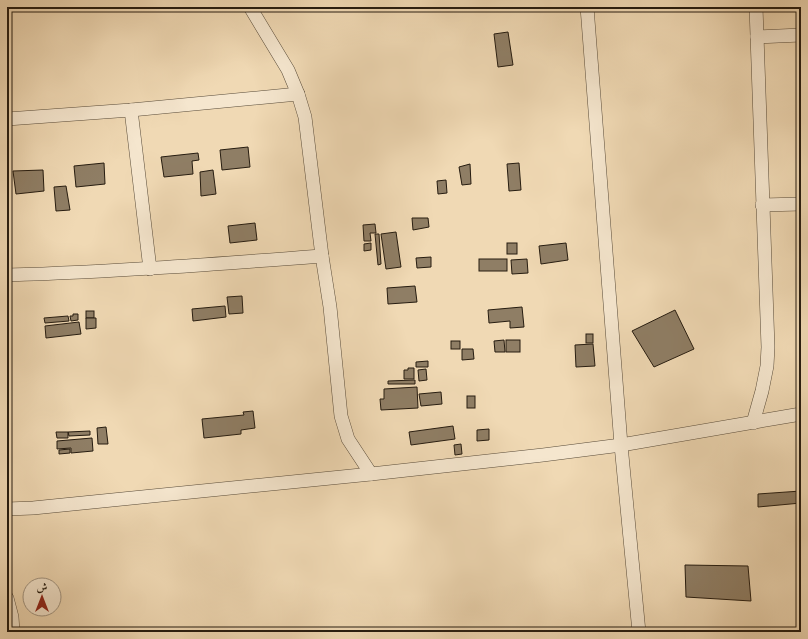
<svg xmlns="http://www.w3.org/2000/svg" width="808" height="639" viewBox="0 0 808 639" font-family="'IM FELL Great Primer',Amiri,serif">
	<rect width="100%" height="100%" fill="#f0d9b4"/>
	<filter id="stains"><feTurbulence type="fractalNoise" baseFrequency=".005" numOctaves="4"/><feColorMatrix values="0 0 0 0 .2 0 0 0 0 .09 0 0 0 0 .02 0 0 0 .5 -.17"/></filter>
	<radialGradient id="worn" r=".72"><stop offset=".6" stop-color="#630" stop-opacity="0"/><stop offset="1" stop-color="#630" stop-opacity=".3"/></radialGradient>
	<g fill="#8f7e65" stroke="#261c10">
		<polygon points="508,32 513,65 498,67 494,34"/>
		<polygon points="248,147 250,167 222,170 220,150"/>
		<polygon points="198,153 199,160 192,161 193,174 164,177 161,157"/>
		<polygon points="104,163 105,184 76,187 74,166"/>
		<polygon points="519,163 521,190 509,191 507,164"/>
		<polygon points="470,164 471,184 462,185 459,167"/>
		<polygon points="43,170 44,191 16,194 13,171"/>
		<polygon points="213,170 216,194 201,196 200,172"/>
		<polygon points="446,180 447,193 438,194 437,181"/>
		<polygon points="66,186 70,210 56,211 54,187"/>
		<polygon points="412,218 428,218 429,227 413,230"/>
		<polygon points="255,223 257,240 230,243 228,226"/>
		<polygon points="375,224 376,233 370,233 371,241 364,241 363,225"/>
		<polygon points="396,232 401,267 386,269 381,234"/>
		<polygon points="375,234 379,234 381,264 378,265"/>
		<polygon points="371,243 371,250 364,251 364,244"/>
		<rect x="507" y="243" width="10" height="11"/>
		<polygon points="566,243 568,260 541,264 539,246"/>
		<polygon points="431,257 431,267 417,268 416,258"/>
		<rect x="479" y="259" width="28" height="12"/>
		<polygon points="527,259 528,273 512,274 511,260"/>
		<polygon points="415,286 417,302 388,304 387,288"/>
		<polygon points="242,296 243,313 229,314 227,297"/>
		<polygon points="225,306 226,317 193,321 192,309"/>
		<polygon points="522,307 524,327 510,328 510,321 489,323 488,310"/>
		<polygon points="675,310 694,349 654,367 632,331"/>
		<rect x="86" y="311" width="8" height="7"/>
		<polygon points="73,314 78,314 78,320 71,321 70,316 73,316"/>
		<polygon points="68,316 69,321 45,323 44,318"/>
		<polygon points="86,318 96,318 96,328 86,329"/>
		<polygon points="79,322 81,334 46,338 45,326"/>
		<rect x="586" y="334" width="7" height="9"/>
		<polygon points="504,340 505,352 495,352 494,341"/>
		<rect x="506" y="340" width="14" height="12"/>
		<rect x="451" y="341" width="9" height="8"/>
		<polygon points="593,344 595,366 576,367 575,345"/>
		<polygon points="462,349 473,349 474,359 462,360"/>
		<polygon points="428,361 428,367 416,367 416,362"/>
		<polygon points="408,368 414,368 414,379 404,379 404,370 408,370"/>
		<polygon points="426,369 427,380 419,381 418,370"/>
		<polygon points="415,380 415,384 388,384 388,381"/>
		<polygon points="417,387 418,408 381,410 380,399 384,399 384,389"/>
		<polygon points="441,392 442,404 421,406 419,394"/>
		<rect x="467" y="396" width="8" height="12"/>
		<polygon points="253,411 255,428 241,430 241,434 204,438 202,419 244,415 243,412"/>
		<polygon points="453,426 455,439 411,445 409,432"/>
		<polygon points="106,427 108,444 98,444 97,428"/>
		<polygon points="489,429 489,440 477,441 477,430"/>
		<polygon points="90,431 90,435 69,436 68,432"/>
		<polygon points="56,432 68,432 68,438 57,438"/>
		<polygon points="92,438 93,451 71,453 71,448 57,449 57,441"/>
		<polygon points="461,444 462,454 455,455 454,445"/>
		<polygon points="70,449 70,453 59,454 59,450"/>
		<polygon points="801,491 801,503 758,507 758,494"/>
		<polygon points="685,565 748,566 751,601 686,597"/>
	</g>
	<g fill="none" stroke-linecap="round" stroke-linejoin="round">
		<defs>
			<g id="street">
				<polyline points="250,7 288,70 298,94 305,117 322,256 330,307 341,416 348,439 371,474"/>
				<polyline points="587,7 621,445 639,632"/>
				<polyline points="757,37 801,35"/>
				<polyline points="131,110 150,269"/>
				<polyline points="7,119 131,110 298,94"/>
				<polyline points="762,205 801,204"/>
				<path d="M7 275C112 272 217 264 322 256"/>
				<polyline points="753,423 762,391 767,366 768,347 756,7"/>
				<polyline points="7,509 33,508 371,474 543,455 621,445 801,414"/>
				<polyline points="7,598 12,617 13,632"/>
			</g>
		</defs>
		<use href="#street" stroke="#584b39" stroke-width="14"/>
		<use href="#street" stroke="#f5e6ce" stroke-width="13"/>
	</g>
	<rect width="808" height="639" fill="none" stroke="#f0d9b4" stroke-width="24"/>
	<rect x="8" y="8" width="792" height="623" fill="none" stroke="#261c10" stroke-width="2"/>
	<rect x="12" y="12" width="784" height="615" fill="none" stroke="#261c10"/>
	<g transform="translate(42 597)"><circle r="19" fill="#f5e6ce" stroke="#a29582"/>
	<path d="M0-3L7 15L0 10L-7 15Z" fill="#8f2418"/>
	<text y="-6" font-size="11" font-weight="bold" text-anchor="middle" fill="#261c10">ش</text>
	</g>
	<rect width="100%" height="100%" filter="url(#stains)"/>
	<rect width="100%" height="100%" fill="url(#worn)"/>
</svg>
